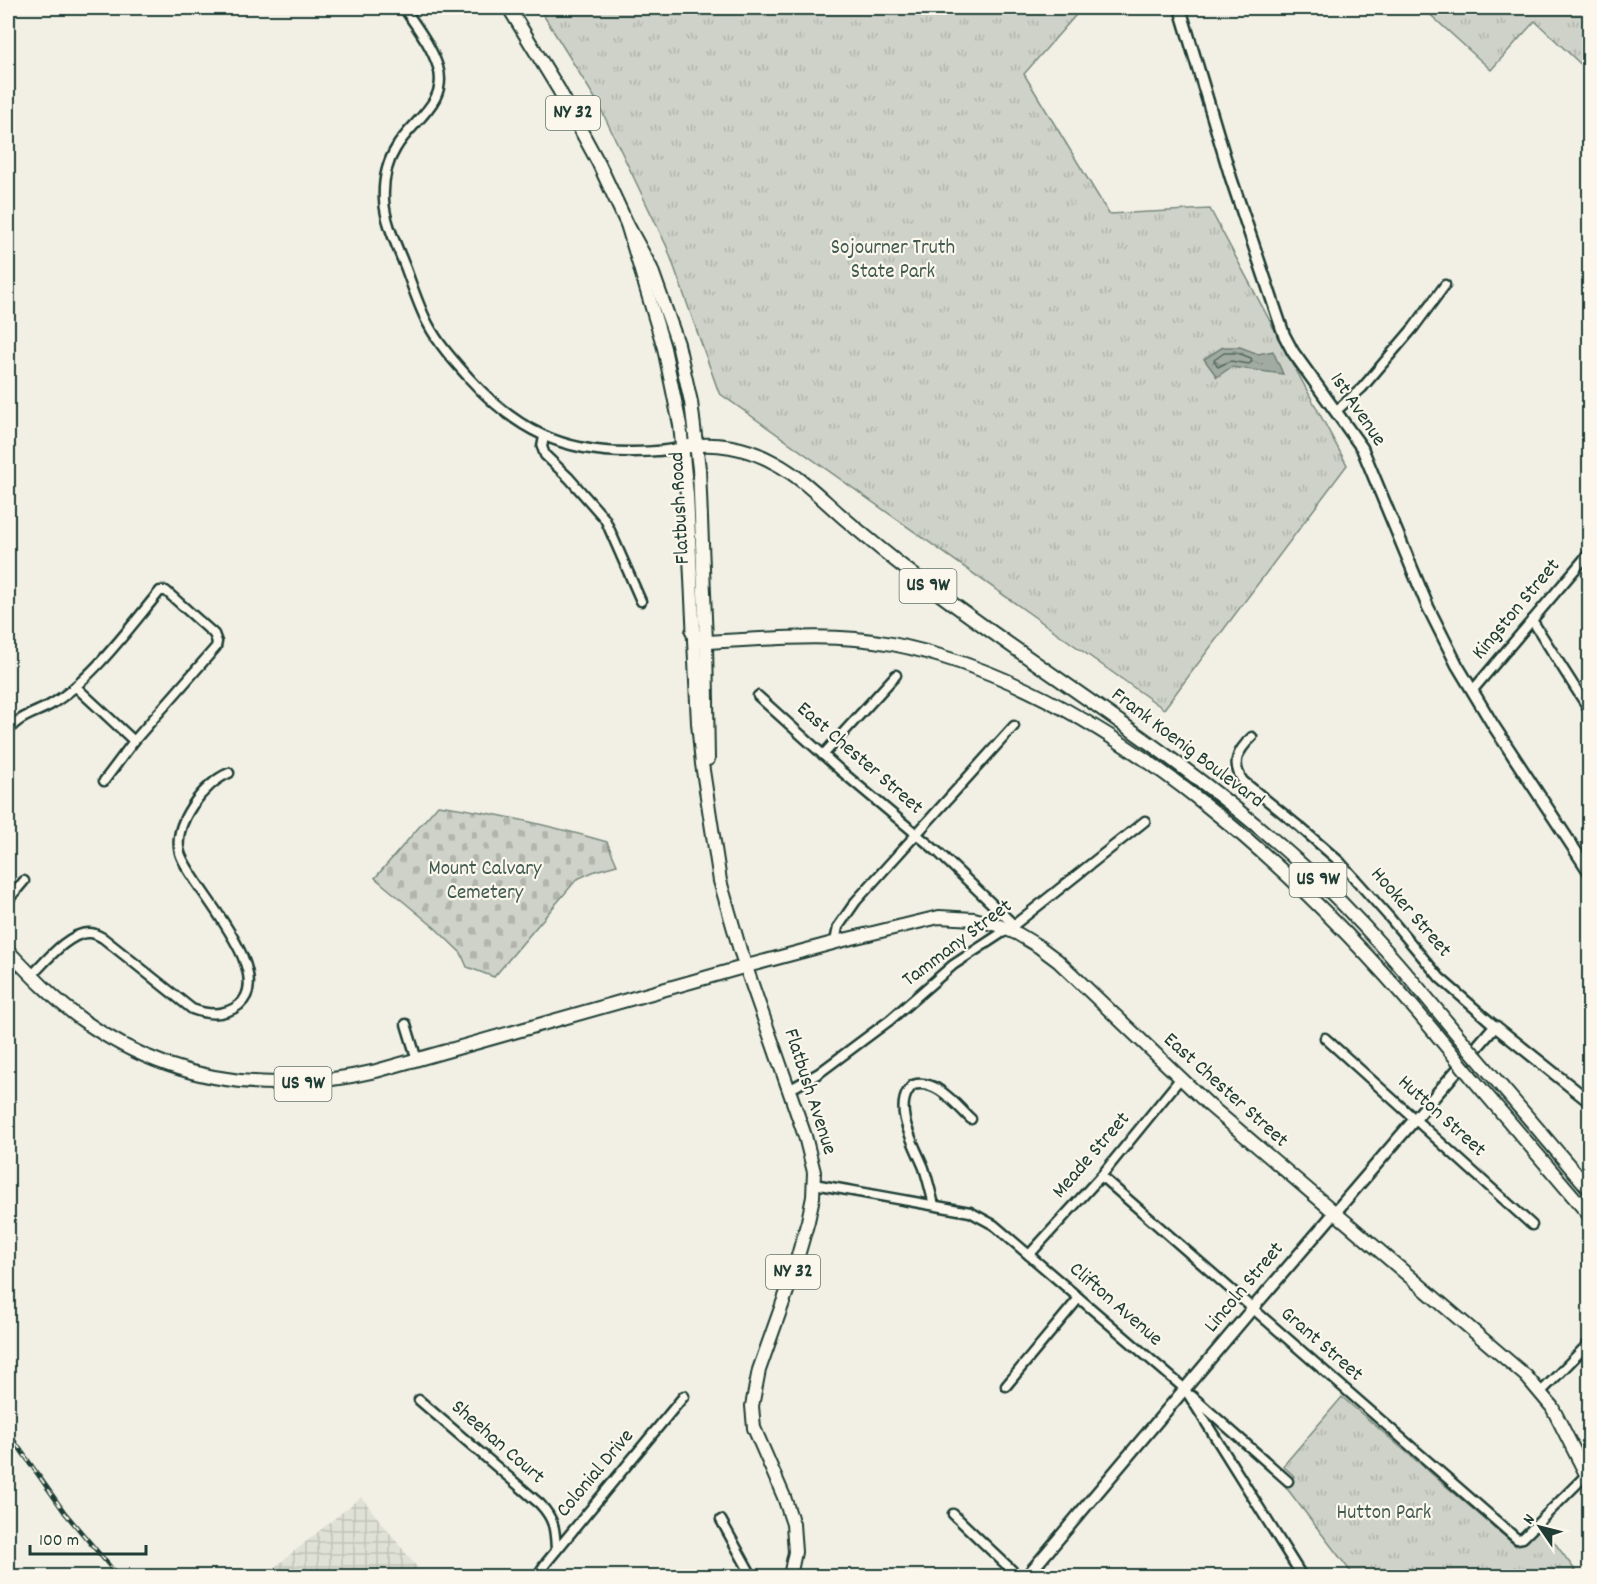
<svg xmlns="http://www.w3.org/2000/svg" width="1597" height="1584" viewBox="0 0 1597 1584" font-family="Dekko,sans-serif">
	<defs>
		<pattern id="industrial-grid" width="8" height="8" patternUnits="userSpaceOnUse" patternTransform="scale(1.5)"><rect width="8" height="8" fill="#e0e1d6"/><path d="M0 4h8M4 0v8" fill="none" stroke="#c0c2b8"/></pattern>
		<pattern id="cemetery-stones" width="16" height="16" patternUnits="userSpaceOnUse" patternTransform="scale(1.5)"><rect width="16" height="16" fill="#cfd2c8"/><path d="M2 7V4a2 2 0 0 1 4 0v3zM10 15v-3a2 2 0 0 1 4 0v3z" fill="#b1b5ac"/></pattern>
		<pattern id="park-tufts" width="24" height="20" patternUnits="userSpaceOnUse" patternTransform="scale(1.5)"><rect width="24" height="20" fill="#cfd2c8"/><path d="M3 7l-1-3M5 7V3M7 7l1-3M15 17l-1-3M17 17v-4M19 17l1-3" fill="none" stroke="#b1b5ac"/></pattern>
		<pattern id="water-ripples" width="26" height="14" patternUnits="userSpaceOnUse" patternTransform="scale(1.5)"><rect width="26" height="14" fill="#a2aba1"/><path d="M2 4q2-2 4 0t4 0M15 11q2-2 4 0t4 0" fill="none" stroke="#838c84"/></pattern>
	</defs>
	<rect width="100%" height="100%" fill="#f2f0e5"/>
	<filter id="ink" filterUnits="userSpaceOnUse"><feTurbulence type="fractalNoise" baseFrequency=".0167" numOctaves="2"/><feDisplacementMap in="SourceGraphic" scale="12" xChannelSelector="R" yChannelSelector="G"/><feConvolveMatrix kernelMatrix="1 2 1 2 8 2 1 2 1" color-interpolation-filters="sRGB"/></filter>
	<g filter="url(#ink)">
		<polygon fill="url(#industrial-grid)" points="361,1497 424,1576 264,1576"/>
		<path fill="url(#cemetery-stones)" stroke="#77887e" stroke-width="1.5" d="M438 805C495 813 552 826 607 842L617 865 595 871 577 879 494 977 467 967 461 953 434 927 375 878Z"/>
		<g fill="url(#park-tufts)" stroke="#77887e" stroke-width="1.5">
			<polygon points="539,8 1082,8 1024,74 1109,214 1210,209 1347,465 1164,709 719,393 667,247 598,103"/>
			<polygon points="1423,8 1589,8 1589,72 1535,21 1491,70"/>
			<polygon points="1342,1397 1516,1546 1543,1527 1575,1570 1567,1576 1354,1576 1285,1486 1294,1476 1283,1466"/>
		</g>
		<polygon fill="url(#water-ripples)" stroke="#6e7f75" stroke-width="1.5" points="1223,347 1240,347 1258,354 1273,351 1283,374 1231,367 1217,377 1204,359"/>
		<g fill="none" stroke-linecap="round" stroke-linejoin="round">
			<polygon stroke="#536960" stroke-width="1.5" points="1224,353 1238,353 1251,358 1252,361 1249,364 1230,361 1218,367 1214,360"/>
			<defs>
				<g id="minor">
					<path d="M404 8C416 26 431 45 438 67 449 103 411 121 396 148 386 164 383 181 384 200 385 223 398 248 406 269 413 288 419 307 428 324 439 345 454 361 469 378 516 430 563 453 633 452 650 452 667 451 683 447"/>
					<polyline points="1336,411 1362,388 1414,327 1445,285"/>
					<polyline points="544,437 542,447 545,455 569,478 605,519 641,601"/>
					<polyline points="1532,620 1590,711"/>
					<polyline points="76,687 134,741"/>
					<polyline points="1472,691 1590,552"/>
					<polyline points="758,696 841,771 939,853 1014,925"/>
					<path d="M8 732C16 717 36 713 50 705 91 681 129 628 160 591H166L214 634 217 642 216 647 134 741 104 781"/>
					<path d="M1252 737C1237 751 1231 764 1243 781L1301 828 1340 862 1389 917 1440 978 1495 1026"/>
					<polyline points="823,755 896,675"/>
					<polyline points="8,900 24,881"/>
					<polyline points="835,942 838,927 856,901 1014,726"/>
					<path d="M32 975C45 962 70 931 90 933 95 933 99 936 103 938L192 1009C208 1015 225 1016 239 1005 278 972 190 886 180 853 172 824 204 783 229 773"/>
					<polyline points="406,1024 417,1060"/>
					<polyline points="1325,1038 1532,1225"/>
					<polyline points="789,1090 819,1073 890,1020 953,965 1014,925 1145,821"/>
					<polyline points="1101,1176 1517,1539 1523,1538 1586,1475"/>
					<polyline points="814,1184 970,1212 994,1225 1185,1389 1302,1576"/>
					<path d="M934 1205C931 1193 928 1180 924 1168 915 1145 890 1106 913 1085 936 1078 956 1105 971 1119"/>
					<polyline points="1029,1255 1101,1176 1180,1079"/>
					<polyline points="1006,1386 1079,1298"/>
					<polyline points="1541,1392 1590,1342"/>
					<polyline points="1192,1396 1288,1481"/>
					<path d="M419 1400 540 1504C555 1520 555 1530 556 1550"/>
					<polyline points="953,1514 1018,1576"/>
					<polyline points="721,1520 752,1576"/>
					<polyline points="537,1576 546,1563 684,1396"/>
				</g>
				<g id="tertiary">
					<polyline points="1180,8 1231,178 1284,335 1293,352 1362,448 1428,607 1457,665 1493,725 1590,873"/>
					<polyline points="1027,1576 1252,1309 1495,1026 1590,1102"/>
				</g>
				<polyline id="secondary" points="747,966 844,940 939,917 974,919 997,925 1018,934 1038,946 1058,961 1209,1105 1526,1376 1552,1407 1590,1482"/>
				<g id="primary">
					<polyline points="509,8 559,90 599,164 627,224 651,268 678,344 691,402 699,469 706,642 708,759"/>
					<polyline points="627,224 664,348 680,425 687,495 698,723 702,764 720,881 740,950 805,1136 814,1172 813,1197 808,1221 791,1280 759,1370 752,1406 754,1428 784,1497 793,1524 795,1552 790,1576"/>
					<path d="M683 447C714 441 747 447 775 463 801 477 822 499 845 519 872 542 901 566 930 587 1054 680 1187 760 1302 865 1360 917 1411 978 1460 1038"/>
					<path d="M692 632 700 640 706 642C768 639 831 632 892 644 1107 686 1316 886 1450 1051"/>
					<path d="M8 951C31 975 54 999 81 1019 171 1084 270 1096 376 1071L747 966"/>
					<polyline points="1484,1066 1590,1190"/>
					<polyline points="1473,1079 1590,1216"/>
				</g>
			</defs>
			<use href="#minor" stroke="#1f3d34" stroke-width="13"/>
			<use href="#tertiary" stroke="#1f3d34" stroke-width="15"/>
			<use href="#secondary" stroke="#1f3d34" stroke-width="16"/>
			<use href="#primary" stroke="#1f3d34" stroke-width="16"/>
			<use href="#minor" stroke="#fbf7ec" stroke-width="8"/>
			<use href="#tertiary" stroke="#fbf7ec" stroke-width="10"/>
			<use href="#secondary" stroke="#fbf7ec" stroke-width="12"/>
			<use href="#primary" stroke="#fbf7ec" stroke-width="12"/>
			<defs>
				<polyline id="rail" points="8,1432 65,1513 118,1576"/>
			</defs>
			<use href="#rail" stroke="#1f3d34" stroke-width="4.5"/>
			<use href="#rail" stroke="#fbf7ec" stroke-width="2" stroke-dasharray="7" stroke-linecap="butt"/>
			<defs>
				<g id="primary-bridge">
					<polyline points="1460,1038 1484,1066"/>
					<polyline points="1450,1051 1473,1079"/>
				</g>
			</defs>
			<use href="#primary-bridge" stroke="#1f3d34" stroke-width="16" stroke-linecap="butt"/>
			<use href="#primary-bridge" stroke="#fbf7ec" stroke-width="12"/>
		</g>
	</g>
	<g text-anchor="middle" dominant-baseline="central" stroke-width="4.5" stroke-linejoin="round" paint-order="stroke">
		<g fill="#fbf7ec" stroke="#61756b" stroke-width="1.5">
			<rect x="546" y="96" width="54" height="34" rx="4.5"/>
			<rect x="899.5" y="569" width="57" height="34" rx="4.5"/>
			<rect x="1289.5" y="863" width="57" height="34" rx="4.5"/>
			<rect x="274.5" y="1067" width="57" height="34" rx="4.5"/>
			<rect x="766" y="1255" width="54" height="34" rx="4.5"/>
		</g>
		<g font-size="20" font-weight="bold" fill="#1f3d34">
			<text x="573" y="113">NY 32</text>
			<text x="928" y="586">US 9W</text>
			<text x="1318" y="880">US 9W</text>
			<text x="303" y="1084">US 9W</text>
			<text x="793" y="1272">NY 32</text>
		</g>
		<g font-size="21" fill="#425b52" stroke="#fbf7ec">
			<text x="893" y="249">Sojourner Truth<tspan x="893" dy="24">State Park</tspan></text>
			<text x="485" y="870">Mount Calvary<tspan x="485" dy="24">Cemetery</tspan></text>
			<text x="1384" y="1514">Hutton Park</text>
		</g>
		<g font-size="21" fill="#1f3d34" stroke="#fbf7ec">
			<text transform="translate(1357 410) rotate(56)">1st Avenue</text>
			<text transform="translate(681 508) rotate(-93)">Flatbush Road</text>
			<text transform="translate(1517 610) rotate(-50)">Kingston Street</text>
			<text transform="translate(1187 749) rotate(37)">Frank Koenig Boulevard</text>
			<text transform="translate(859 759) rotate(41)">East Chester Street</text>
			<text transform="translate(1410 913) rotate(49)">Hooker Street</text>
			<text transform="translate(958 944) rotate(-37)">Tammany Street</text>
			<text transform="translate(1225 1091) rotate(42)">East Chester Street</text>
			<text transform="translate(809 1092) rotate(72)">Flatbush Avenue</text>
			<text transform="translate(1441 1117) rotate(42)">Hutton Street</text>
			<text transform="translate(1092 1156) rotate(-49)">Meade Street</text>
			<text transform="translate(1245 1288) rotate(-50)">Lincoln Street</text>
			<text transform="translate(1115 1305) rotate(41)">Clifton Avenue</text>
			<text transform="translate(1321 1345) rotate(41)">Grant Street</text>
			<text transform="translate(497 1443) rotate(41)">Sheehan Court</text>
			<text transform="translate(596 1474) rotate(-50)">Colonial Drive</text>
		</g>
	</g>
	<rect width="1597" height="1584" fill="none" stroke="#fbf7ec" stroke-width="30"/>
	<rect x="15" y="15" width="1567" height="1554" fill="none" stroke="#1f3d34" stroke-width="2" filter="url(#ink)"/>
	<g transform="translate(1540 1527) rotate(305)" stroke="#fbf7ec" stroke-width="4.5" paint-order="stroke">
	<path d="M0-4.5L10 22L0 15L-10 22Z" fill="#1f3d34"/>
	<text y="-9" font-size="16" font-weight="bold" text-anchor="middle" fill="#1f3d34">N</text>
	</g>
	<path d="M30 1545v9h116v-9" fill="none" stroke="#1f3d34" stroke-width="3"/>
	<text x="39" y="1545" font-size="18" fill="#1f3d34" stroke="#fbf7ec" stroke-width="4.5" paint-order="stroke">100 m</text>
</svg>
